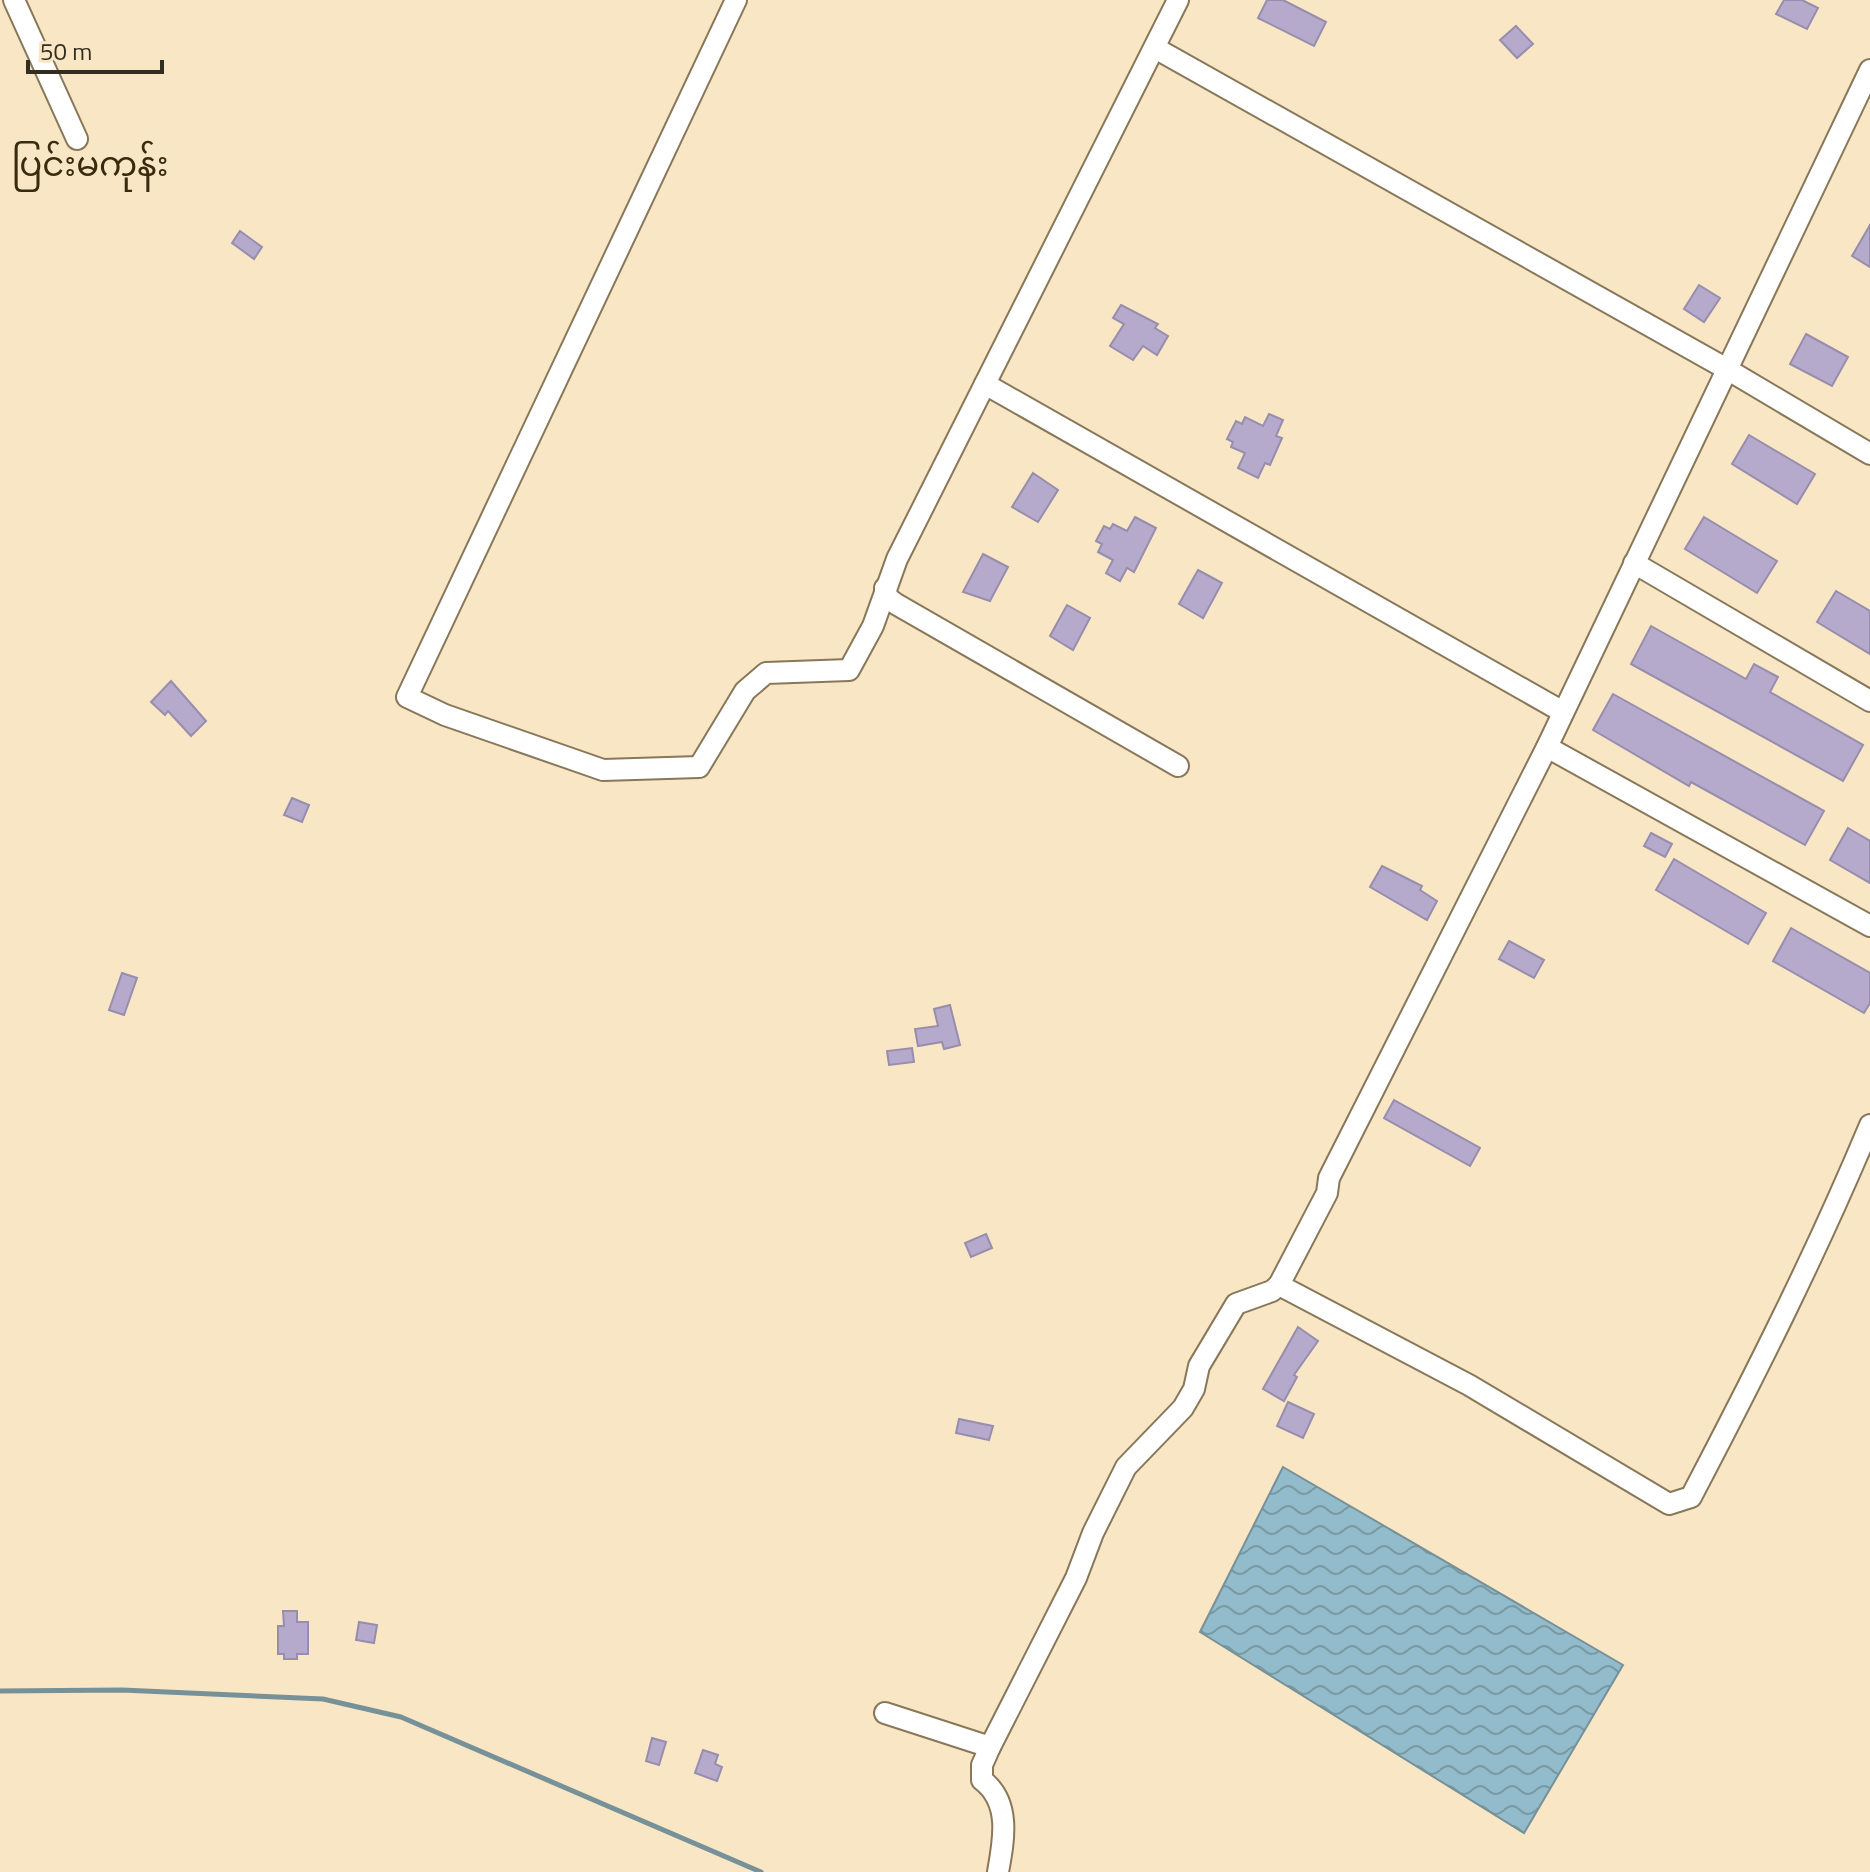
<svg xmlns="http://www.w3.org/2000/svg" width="1870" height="1872" viewBox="0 0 1870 1872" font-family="'Titillium Web','Noto Sans Myanmar',sans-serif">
	<defs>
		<pattern id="water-waves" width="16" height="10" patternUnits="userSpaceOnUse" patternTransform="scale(2)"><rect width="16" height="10" fill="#92bccb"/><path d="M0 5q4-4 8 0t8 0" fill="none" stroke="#7899a4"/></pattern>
	</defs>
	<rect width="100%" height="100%" fill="#f9e6c5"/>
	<polygon fill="url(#water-waves)" stroke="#769198" stroke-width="2" points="1283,1467 1623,1665 1524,1833 1200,1632"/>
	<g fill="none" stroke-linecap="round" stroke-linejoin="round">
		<polyline stroke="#769198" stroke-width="5" points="0,1691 122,1690 323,1699 401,1717 761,1872"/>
	</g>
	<g fill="#b5aacb" stroke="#978dad" stroke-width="2">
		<polygon points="1267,0 1283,0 1326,22 1314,46 1258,18"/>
		<polygon points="1784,0 1802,0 1818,8 1807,29 1776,14"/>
		<polygon points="1516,26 1533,44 1517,58 1500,40"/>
		<polygon points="1870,225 1870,267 1852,256"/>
		<polygon points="240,231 262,247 254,259 232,243"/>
		<polygon points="1699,285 1720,298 1704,322 1684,309"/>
		<polygon points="1121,305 1158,324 1155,328 1168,336 1157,355 1143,346 1133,360 1110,346 1124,324 1113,318"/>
		<polygon points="1806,334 1848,357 1832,386 1790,364"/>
		<polygon points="1269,414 1283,420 1276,436 1282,438 1270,465 1265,463 1258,478 1238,468 1245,453 1231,447 1233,442 1227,439 1236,421 1242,424 1245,417 1263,426"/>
		<polygon points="1749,435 1815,474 1797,504 1732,464"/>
		<polygon points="1033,473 1058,490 1038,522 1012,507"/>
		<polygon points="1135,517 1156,528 1134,572 1127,568 1120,581 1106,573 1113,560 1098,552 1102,544 1096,541 1104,526 1110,529 1113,524 1127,531"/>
		<polygon points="1704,517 1777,561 1757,593 1685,549"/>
		<polygon points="983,554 1008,567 990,601 963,592"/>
		<polygon points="1198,570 1222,583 1203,618 1179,604"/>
		<polygon points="1836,591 1870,611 1870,654 1817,622"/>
		<polygon points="1067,605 1090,618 1073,650 1050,636"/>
		<polygon points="1651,626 1746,679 1754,664 1778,677 1770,692 1863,745 1843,781 1631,664"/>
		<polygon points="171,681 206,721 191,736 168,711 165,715 151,702"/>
		<polygon points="1613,694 1824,811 1805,845 1691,782 1689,786 1593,730"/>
		<polygon points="292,798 309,805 302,822 284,815"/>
		<polygon points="1848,828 1870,841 1870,883 1830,860"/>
		<polygon points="1651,833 1672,844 1665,857 1644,846"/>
		<polygon points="1674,859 1766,913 1748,944 1656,890"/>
		<polygon points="1382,866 1422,886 1420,890 1437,901 1427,920 1370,887"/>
		<polygon points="1791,928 1870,973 1870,1003 1864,1013 1773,961"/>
		<polygon points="1509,941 1544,960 1534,978 1499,959"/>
		<polygon points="122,973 137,978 124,1015 109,1010"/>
		<polygon points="950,1005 960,1045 944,1049 942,1042 918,1046 915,1029 938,1026 934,1009"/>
		<polygon points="912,1048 914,1062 889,1065 887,1051"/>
		<polygon points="1394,1100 1480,1148 1470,1166 1384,1118"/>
		<polygon points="986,1234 992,1248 971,1257 965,1243"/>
		<polygon points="1298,1327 1318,1341 1294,1375 1297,1377 1284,1401 1263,1389"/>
		<polygon points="1288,1402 1314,1414 1303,1438 1277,1426"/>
		<polygon points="959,1419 993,1426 989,1440 956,1433"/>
		<polygon points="283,1611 297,1611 297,1622 308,1622 308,1654 297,1654 297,1659 284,1659 284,1654 278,1654 278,1626 284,1626"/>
		<polygon points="359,1622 377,1625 374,1643 356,1640"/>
		<polygon points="652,1738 666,1742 659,1765 646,1761"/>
		<polygon points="703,1750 718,1755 715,1764 722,1767 717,1781 695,1773"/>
	</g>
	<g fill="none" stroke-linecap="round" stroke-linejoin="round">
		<defs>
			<g id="minor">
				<polyline points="14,0 77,139"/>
				<polyline points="736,0 407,697 445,715 603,770 699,767 745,691 766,673 849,670 873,626 897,559 1178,0"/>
				<polyline points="1155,48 1725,368 1870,454"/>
				<path d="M1870 70 1547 747 1329 1178 1327 1193 1279 1285 1469 1385 1669 1504 1691 1497C1755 1375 1817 1252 1870 1125"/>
				<polyline points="985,384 1563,712"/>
				<polyline points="1634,563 1870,701"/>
				<polyline points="885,588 888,598 896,604 1178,766"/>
				<polyline points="1547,747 1870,926"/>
				<polyline points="885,1713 990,1747"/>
				<path d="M998 1872C1004 1839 1011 1802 982 1780V1765L990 1747 1076 1578 1093 1533 1126 1467 1183 1408 1194 1389 1199 1366 1236 1304 1272 1291 1279 1285"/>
			</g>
		</defs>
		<use href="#minor" stroke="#887759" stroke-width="24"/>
		<use href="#minor" stroke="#fff" stroke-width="20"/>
	</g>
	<g text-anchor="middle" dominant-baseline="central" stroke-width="6" stroke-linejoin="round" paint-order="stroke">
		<g font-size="34" fill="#3a2b0f" stroke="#f9e6c5">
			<text x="90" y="163">ပြင်းမကုန်း</text>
		</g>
	</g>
	<path d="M28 60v12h134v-12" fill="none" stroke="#332c20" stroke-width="4"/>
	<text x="40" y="60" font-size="24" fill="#332c20" stroke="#f9e6c5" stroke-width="6" paint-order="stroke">50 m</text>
</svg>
